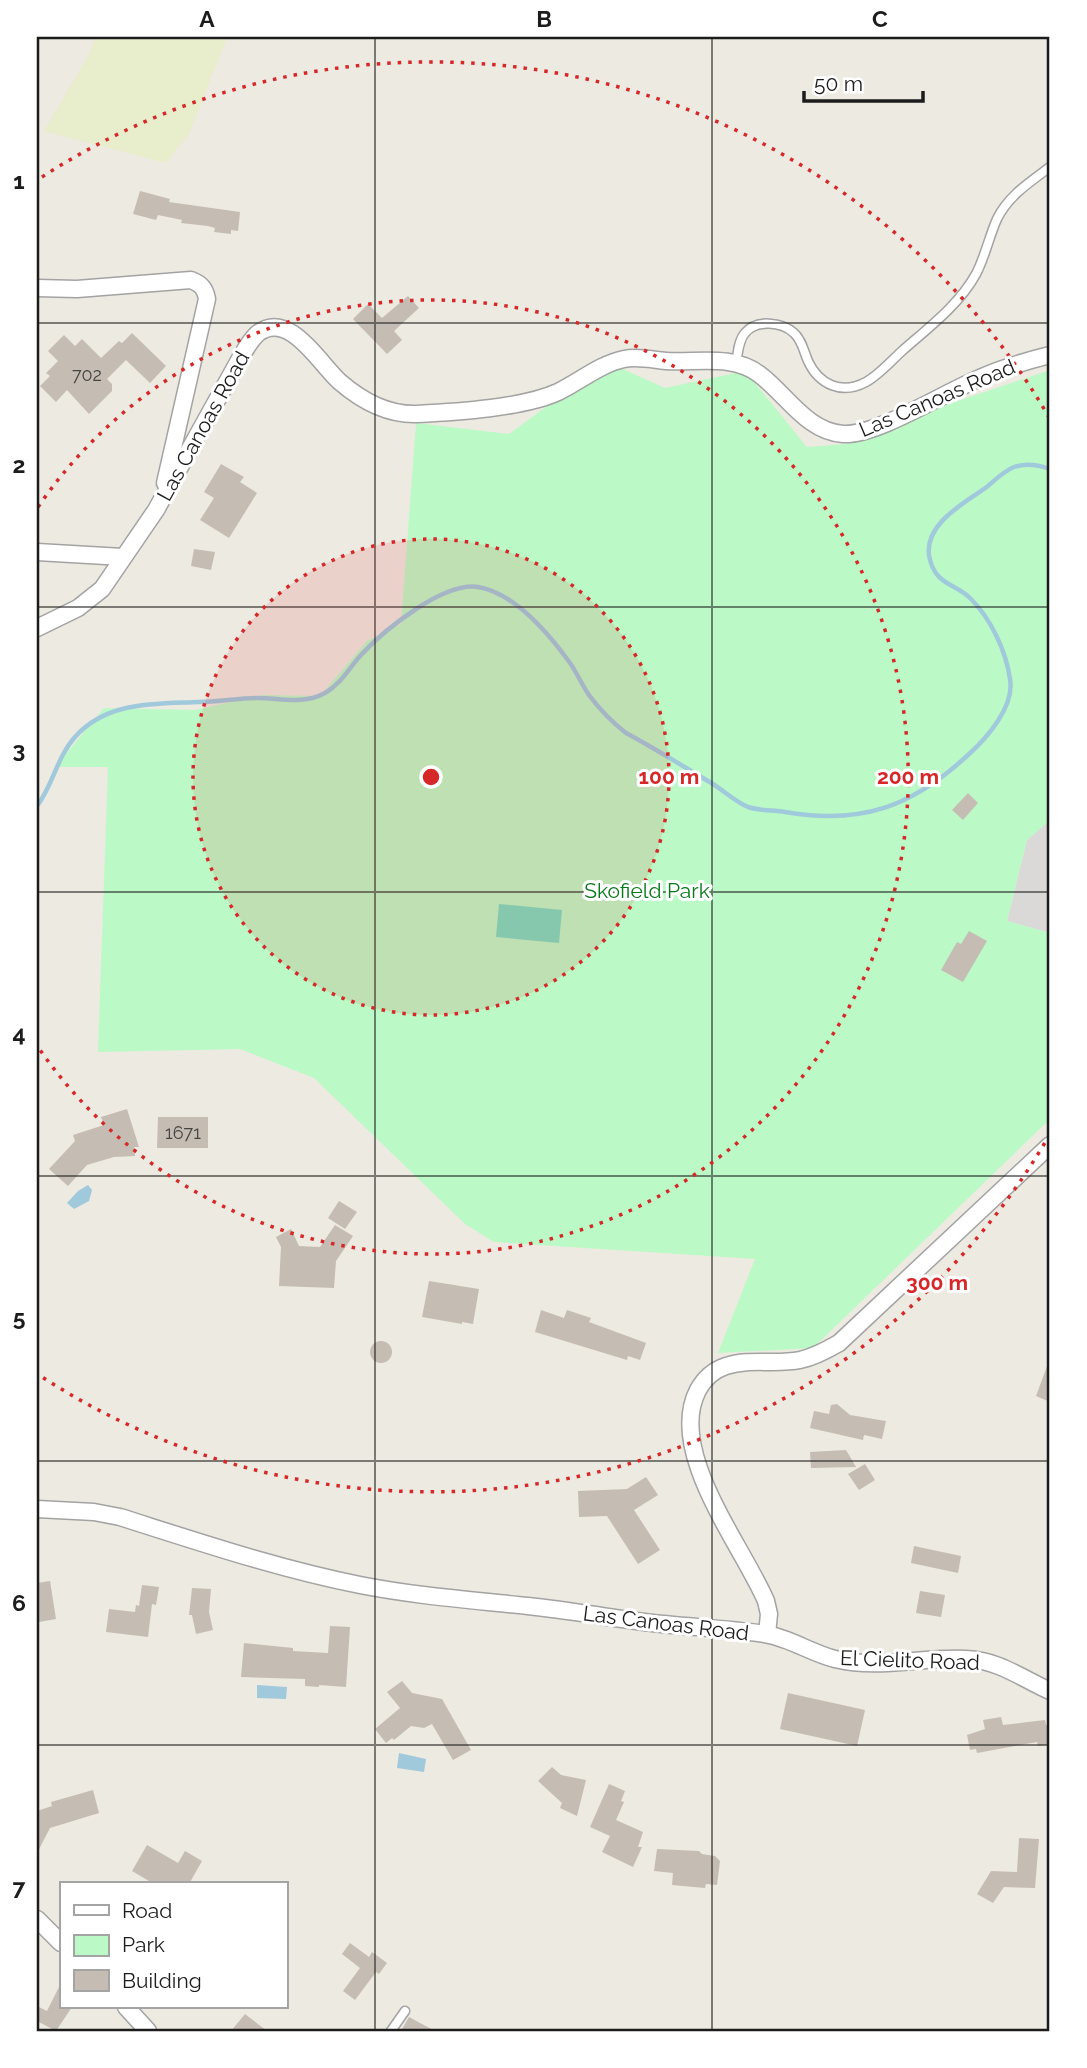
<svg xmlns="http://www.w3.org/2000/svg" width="1087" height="2068" viewBox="0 0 1087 2068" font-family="Raleway,sans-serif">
	<rect width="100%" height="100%" fill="#edeae1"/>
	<polygon fill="#dad9d8" points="1050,820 1050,933 1007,921 1027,840"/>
	<polygon fill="#e8edcb" points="95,37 227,37 189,134 166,163 44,131 88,56"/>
	<polygon fill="#bbfac6" points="607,362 665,388 745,371 807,447 846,444 878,433 898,421 1050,370 1050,820 1027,840 1007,921 1050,933 1050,1119 813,1348 718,1353 755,1259 494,1242 465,1224 314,1078 240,1049 98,1052 108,767 55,767 104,708 195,710 263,695 320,696 367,641 401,624 416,423 509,434"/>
	<polygon fill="#7cdfc1" points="499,904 562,910 559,943 496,937"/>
	<g fill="#a0c9dc">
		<polygon points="88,1185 92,1190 89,1201 74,1209 67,1203 78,1191"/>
		<polygon points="257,1685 287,1687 286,1699 257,1698"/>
		<polygon points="399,1753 426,1759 424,1772 397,1768"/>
	</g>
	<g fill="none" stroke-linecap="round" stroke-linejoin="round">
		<path stroke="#a0c9dc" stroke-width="4.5" d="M37 806C53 785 57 757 75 737 107 701 155 704 199 702 218 702 238 698 257 698 280 698 303 705 325 693 341 684 349 668 361 655 384 630 443 582 478 587 515 593 549 634 570 663 577 673 582 685 589 695 600 710 612 722 626 733 656 749 684 767 713 784 724 791 736 802 748 807 760 811 773 810 785 812 861 825 912 807 968 755 987 738 1015 706 1010 679 1006 651 991 619 971 599 956 583 934 586 929 555 925 522 967 502 988 486 996 479 1004 471 1014 467 1025 463 1039 465 1050 469"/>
	</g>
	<g fill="#c5bdb4">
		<polygon points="140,191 170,199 169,202 240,212 238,231 231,230 231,234 214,232 215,228 208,226 181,223 182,220 158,215 156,220 133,214"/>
		<polygon points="408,296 419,308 394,331 402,340 387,354 353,319 368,304 382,318"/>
		<polygon points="132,333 166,366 150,383 126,360 107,379 112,384 112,391 89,414 67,390 56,402 40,386 50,376 46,373 58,361 48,351 64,335 75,346 82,339 101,358 119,341 122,343"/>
		<polygon points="221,464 244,477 240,482 257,493 229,538 200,520 214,498 204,492"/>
		<polygon points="194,549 215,552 211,570 191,566"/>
		<polygon points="968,793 978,803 963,820 952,810"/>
		<polygon points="969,931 987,941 963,982 941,970 957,942 961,944"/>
		<polygon points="127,1109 139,1147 134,1147 135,1156 114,1157 87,1165 68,1186 49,1169 75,1141 73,1135 104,1125 101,1117"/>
		<polygon points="158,1117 208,1117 208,1148 157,1148"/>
		<polygon points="339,1201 357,1212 345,1229 328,1218"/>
		<polygon points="335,1225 353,1236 336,1261 334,1288 279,1286 281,1247 276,1237 291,1229 299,1246 320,1247"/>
		<polygon points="429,1281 479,1289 473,1324 462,1322 462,1324 422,1317"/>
		<polygon points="541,1310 564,1318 567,1310 591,1318 589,1322 646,1343 640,1360 628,1356 627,1360 535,1332"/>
		<circle cx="381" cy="1352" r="11"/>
		<polygon points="1049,1361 1050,1361 1050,1402 1036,1396"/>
		<polygon points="837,1404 850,1415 886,1421 882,1439 864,1435 863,1440 810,1428 814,1411 829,1414 831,1405"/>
		<polygon points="846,1450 856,1467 811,1468 810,1452"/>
		<polygon points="865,1464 875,1480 859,1490 848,1474"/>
		<polygon points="646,1477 658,1495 634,1510 660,1550 638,1564 607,1516 579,1517 578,1491 627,1489"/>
		<polygon points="914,1546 961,1556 958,1573 911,1563"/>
		<polygon points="50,1581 56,1619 39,1622 37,1583"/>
		<polygon points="142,1585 159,1587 156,1605 152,1604 148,1637 106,1632 109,1609 135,1612 136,1605 139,1606"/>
		<polygon points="192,1588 211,1589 209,1612 213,1630 196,1634 192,1615 189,1615"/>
		<polygon points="920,1591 945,1595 941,1617 916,1613"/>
		<polygon points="330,1626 350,1627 346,1687 319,1685 319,1687 305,1686 305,1679 241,1677 244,1643 293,1648 293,1651 328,1653"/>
		<polygon points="402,1681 412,1693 442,1699 471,1750 453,1760 432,1724 424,1728 411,1726 394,1740 392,1738 386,1743 375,1729 400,1708 387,1692"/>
		<polygon points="788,1693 865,1710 857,1746 780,1729"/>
		<polygon points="1001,1717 1003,1725 1045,1720 1046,1725 1050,1725 1050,1744 1038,1746 1037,1742 977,1753 976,1749 970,1750 967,1735 985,1729 983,1720"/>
		<polygon points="552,1767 561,1775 586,1780 577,1816 560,1808 562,1803 538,1781"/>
		<polygon points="609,1784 625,1791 621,1801 624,1802 616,1820 643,1832 638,1847 642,1847 633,1867 602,1852 610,1836 590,1827"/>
		<polygon points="93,1790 99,1813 50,1828 37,1853 37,1811 52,1806 51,1802"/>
		<polygon points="1019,1838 1039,1839 1035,1888 1004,1887 993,1903 977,1894 991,1871 1017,1872"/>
		<polygon points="147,1845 178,1863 185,1851 202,1861 189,1884 154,1884 132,1871"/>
		<polygon points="657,1849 699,1851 702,1854 715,1856 720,1861 717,1885 706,1884 705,1888 672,1885 673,1873 654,1871"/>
		<polygon points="350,1943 369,1957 372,1952 387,1963 379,1974 376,1972 355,2000 343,1991 360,1968 342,1954"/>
		<polygon points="61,1983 61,2007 72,2007 56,2031 37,2021 37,2006 47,2011"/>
		<polygon points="245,2014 267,2031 231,2031"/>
		<polygon points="409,2017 435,2031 401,2031"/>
	</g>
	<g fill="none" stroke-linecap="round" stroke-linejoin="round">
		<defs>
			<g id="service">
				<path d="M736 363C738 354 738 341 745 333 756 319 782 322 794 333 802 340 804 352 808 361 819 385 842 395 866 382 879 375 891 361 902 351 928 328 959 305 976 274 985 257 989 237 997 219 1008 196 1030 182 1050 167"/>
				<polyline points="391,2031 405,2011"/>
			</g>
			<g id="minor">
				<path d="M37 288 77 289 191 280C201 284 205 288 207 299L165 483"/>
				<polyline points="37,552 123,557"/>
				<path d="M37 628 78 608 102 589 156 510 242 355C246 348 251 340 257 334 289 308 321 366 340 382 362 401 388 415 417 414 456 412 523 408 558 392 579 382 600 364 624 359 638 356 653 360 666 361 697 363 732 354 759 374 786 394 807 432 843 434 877 436 945 392 980 378 1002 368 1026 361 1050 355"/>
				<path d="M37 1509 94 1512 120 1517C199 1542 279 1569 360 1585 416 1596 472 1600 528 1606 567 1610 605 1617 644 1622 684 1627 725 1628 765 1634 790 1638 811 1653 835 1659 881 1670 922 1656 967 1659 998 1660 1023 1679 1050 1691"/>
				<path d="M767 1634 769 1614 766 1601C742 1545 666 1451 698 1390 704 1379 714 1370 726 1366 750 1358 776 1365 800 1360 814 1357 827 1350 839 1343L1050 1145"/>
				<polyline points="37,1919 61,1943"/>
				<polyline points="126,2007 148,2031"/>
			</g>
		</defs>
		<use href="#service" stroke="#a3a3a3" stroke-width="11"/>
		<use href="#minor" stroke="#a3a3a3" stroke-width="19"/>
		<use href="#service" stroke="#fff" stroke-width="8"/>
		<use href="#minor" stroke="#fff" stroke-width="16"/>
	</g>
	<path fill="none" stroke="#1c1c1c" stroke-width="2" stroke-opacity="0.55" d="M375 37V2031M712 37V2031M37 323H1050M37 607H1050M37 892H1050M37 1176H1050M37 1461H1050M37 1745H1050"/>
	<circle cx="431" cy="777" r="238" fill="#d62828" fill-opacity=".12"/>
	<g fill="none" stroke="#d62828" stroke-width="3.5" stroke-dasharray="3.5 7">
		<circle cx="431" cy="777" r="238"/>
		<path d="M38 507A477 477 0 1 1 38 1047"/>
		<path d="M1050 1134A715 715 0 0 1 42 1377M42 177A715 715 0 0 1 1050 419"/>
	</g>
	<g text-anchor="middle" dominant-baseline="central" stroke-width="6" stroke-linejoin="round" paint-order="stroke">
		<g font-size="18" fill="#464442">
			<text x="87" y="374">702</text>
			<text x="183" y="1132">1671</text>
		</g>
		<g font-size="21" fill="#1c1c1c" stroke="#fff">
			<text transform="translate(937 398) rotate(-23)">Las Canoas Road</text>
			<text transform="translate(203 426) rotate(-61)">Las Canoas Road</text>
			<text transform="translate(666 1623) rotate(7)">Las Canoas Road</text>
			<text transform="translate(910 1660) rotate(2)">El Cielito Road</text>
		</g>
		<g font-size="21" fill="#097a1c" stroke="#fff">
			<text x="647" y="890">Skofield Park</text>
		</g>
	</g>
	<circle cx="431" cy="777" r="10" fill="#d62828" stroke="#fff" stroke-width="3.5"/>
	<g font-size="21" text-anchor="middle" font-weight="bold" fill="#d62828" stroke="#fff" stroke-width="6" stroke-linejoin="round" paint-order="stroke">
		<text x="669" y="784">100 m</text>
		<text x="908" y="784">200 m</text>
		<text x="937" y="1290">300 m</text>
	</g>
	<rect width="1087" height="2068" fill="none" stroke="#ffffff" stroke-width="77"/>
	<rect x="60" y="1882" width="228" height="126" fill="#ffffff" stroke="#a4a4a4" stroke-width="2"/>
	<rect x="74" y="1905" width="35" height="10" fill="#ffffff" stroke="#a4a4a4" stroke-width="2"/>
	<text x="122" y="1918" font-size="21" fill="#1c1c1c">Road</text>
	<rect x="74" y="1935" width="35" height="21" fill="#bbfac6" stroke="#a4a4a4" stroke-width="2"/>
	<text x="122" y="1952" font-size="21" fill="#1c1c1c">Park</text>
	<rect x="74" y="1970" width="35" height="21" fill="#c5bdb4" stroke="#a4a4a4" stroke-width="2"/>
	<text x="122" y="1988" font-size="21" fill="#1c1c1c">Building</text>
	<path d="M804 91v10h119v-10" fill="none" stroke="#1c1c1c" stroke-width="3.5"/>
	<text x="814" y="91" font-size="21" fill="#1c1c1c" stroke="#ffffff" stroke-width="5" paint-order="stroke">50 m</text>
	<rect x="38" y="38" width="1010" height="1992" fill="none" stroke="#1c1c1c" stroke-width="2.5"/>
	<g font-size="23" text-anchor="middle" font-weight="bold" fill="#1c1c1c">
		<text x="207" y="27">A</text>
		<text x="544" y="27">B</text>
		<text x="880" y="27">C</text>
		<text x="19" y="189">1</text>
		<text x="19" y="473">2</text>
		<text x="19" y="758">3</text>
		<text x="19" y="1042">4</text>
		<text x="19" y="1326">5</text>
		<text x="19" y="1611">6</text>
		<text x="19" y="1895">7</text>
	</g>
</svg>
